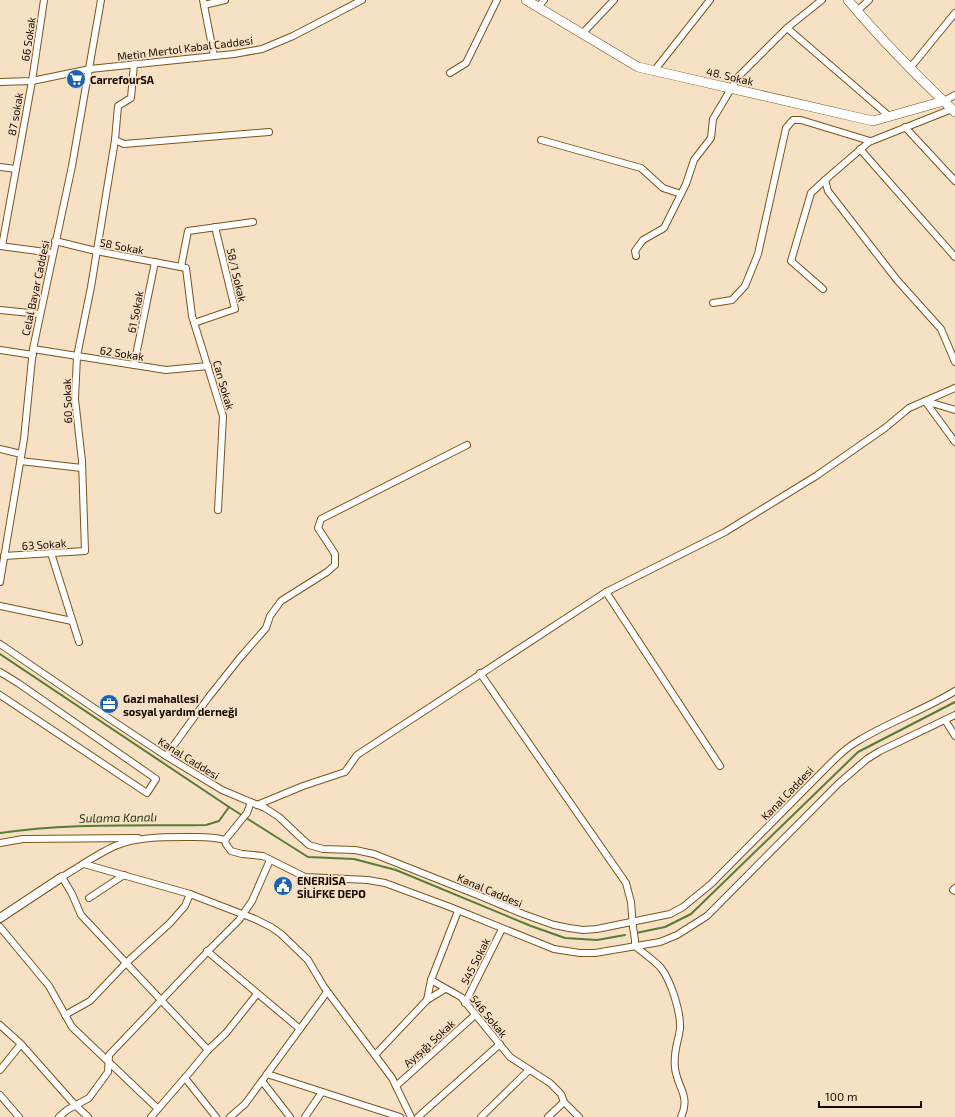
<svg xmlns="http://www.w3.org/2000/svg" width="955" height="1117" viewBox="0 0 955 1117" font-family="'Exo 2',sans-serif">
	<rect width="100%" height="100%" fill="#f7e1c5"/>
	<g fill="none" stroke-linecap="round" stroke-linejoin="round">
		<g stroke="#587c36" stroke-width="2">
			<polyline points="0,654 229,807 308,857 354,859 396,870 531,926 565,938 597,940 625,935"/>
			<path d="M0 833C67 823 138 826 206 825L219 821 229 807"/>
			<polyline points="636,933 665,927 691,914 858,752 955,702"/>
		</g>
		<defs>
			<g id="minor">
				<polyline points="203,0 214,56"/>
				<polyline points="204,5 225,0"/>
				<polyline points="538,7 544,0"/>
				<polyline points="857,11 869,0"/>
				<polyline points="787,28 889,116"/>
				<polyline points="582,34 614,0"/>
				<polyline points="910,68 955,13"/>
				<polyline points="654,71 710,0"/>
				<polyline points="450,73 466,63 497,0"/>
				<polyline points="0,82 32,81 90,69 234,54 262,49 293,36 362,0"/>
				<polyline points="944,101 955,95"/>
				<polyline points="905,127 955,181"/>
				<polyline points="115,140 118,106 131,98 134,64"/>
				<polyline points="541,140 641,168 663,188 681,194"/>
				<polyline points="860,149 955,257"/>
				<polyline points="0,167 16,169"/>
				<polyline points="825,180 828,191 897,280 941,329 955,362"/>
				<polyline points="55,241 96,251 186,268 192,316 223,416 218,510"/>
				<polyline points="0,246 53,253"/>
				<polyline points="2,246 32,81 44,0"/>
				<polyline points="636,256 635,251 643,240 664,228 686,184 694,160 711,138 713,119 738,77 787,28 822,0"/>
				<polyline points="181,267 188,231 253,222"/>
				<polyline points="823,289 791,261 811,193 825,180 869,142 952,109"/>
				<polyline points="713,303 732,300 745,286 758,254 786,128 793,120 801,120 870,141"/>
				<polyline points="0,310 40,314"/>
				<polyline points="194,323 235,309 215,227"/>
				<polyline points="33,349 166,370 208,366"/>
				<polyline points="0,350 33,355"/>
				<polyline points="134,365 155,262"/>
				<polyline points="925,401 955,442"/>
				<polyline points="925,401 955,410"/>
				<polyline points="0,449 21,454"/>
				<polyline points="20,461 82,468"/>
				<polyline points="51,553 79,642"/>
				<polyline points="4,556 85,551 82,461 75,399 77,356 91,287 115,140 124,144 269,132"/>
				<polyline points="0,582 24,439 33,349 72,166 101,0"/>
				<polyline points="606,592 720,766"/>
				<polyline points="0,606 72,621"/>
				<path d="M0 644 110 719 166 756 222 790 265 808 279 817 299 836 309 845 323 849 355 850 374 854 480 896 523 914 554 925 569 928 583 930 597 929 670 914 683 907 711 884 832 762C840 754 849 746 858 741 889 722 924 710 955 691"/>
				<polyline points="0,672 18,683 156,779 147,793 0,695"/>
				<path d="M480 673 626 883 631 902 633 927 635 940V946C643 953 654 960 661 968 671 981 681 1012 680 1029 678 1043 673 1052 675 1068 677 1087 691 1096 681 1117"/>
				<polyline points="945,720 955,736"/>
				<polyline points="166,756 208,698 239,659 266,628 270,616 281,601 327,572 335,565 335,554 318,528 321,519 467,445"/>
				<polyline points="251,802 247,813 225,840 226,844 231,851 242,854 263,856 305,877 368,880 385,883 450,907 554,949 580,953 595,953 660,942 677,935 707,916 838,784 867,759 880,751 955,715"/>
				<polyline points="257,805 303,786 345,772 357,755 606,592 725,532 816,476 885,428 909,408 955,388"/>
				<polyline points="0,843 23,839 138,838"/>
				<polyline points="84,864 190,894 255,919 271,927 281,934 308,960 324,987 392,1078 411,1117"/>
				<polyline points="955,888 953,890 955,891"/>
				<polyline points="89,898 124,875"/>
				<polyline points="458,911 431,980 461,997 510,1057 550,1083 561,1094 564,1102"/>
				<polyline points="0,927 49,986 72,1027 157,1108"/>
				<polyline points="207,951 300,1029"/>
				<polyline points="427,1000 431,980"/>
				<polyline points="465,1003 502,929"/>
				<polyline points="65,1015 90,1001 126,963 170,923 185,906 190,894"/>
				<polyline points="0,1025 21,1044 75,1105 88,1117"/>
				<path d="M208 1050 81 915 72 894 62 877C79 867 97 854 115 846 137 837 162 837 185 837 199 837 212 836 225 840"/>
				<polyline points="375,1055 427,1000 445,989"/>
				<polyline points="0,1070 21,1044"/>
				<polyline points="267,1074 400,1117"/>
				<polyline points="185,1078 216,1117"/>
				<polyline points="262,1081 290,1117"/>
				<polyline points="396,1086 475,1015"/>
				<polyline points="0,1095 19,1117"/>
				<polyline points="59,1117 67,1110 89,1098 108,1072 109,1055 211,948 239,920 252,901 270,860"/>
				<polyline points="151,1117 190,1072 208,1050 226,1033 257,994"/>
				<polyline points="230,1117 245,1104 327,992"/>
				<polyline points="305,1117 322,1092"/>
				<polyline points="418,1117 500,1044"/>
				<polyline points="481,1117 529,1070"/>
				<polyline points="548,1117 564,1102 579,1117"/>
			</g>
			<polyline id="tertiary" points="0,918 62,877"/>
			<g id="secondary">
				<polyline points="526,0 638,67 873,121 944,101"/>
				<path d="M848 0C881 40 917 76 955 112"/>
			</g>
		</defs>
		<use href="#minor" stroke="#7a551b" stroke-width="8"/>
		<use href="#tertiary" stroke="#7a551b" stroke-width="10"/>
		<use href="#secondary" stroke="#7a551b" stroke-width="10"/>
		<use href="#minor" stroke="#fff" stroke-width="6"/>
		<use href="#tertiary" stroke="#fff" stroke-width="8"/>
		<use href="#secondary" stroke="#fff" stroke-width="9"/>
	</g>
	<defs>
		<symbol id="supermarket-disc" viewBox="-11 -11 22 22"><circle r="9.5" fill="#1963b2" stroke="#f7e1c5"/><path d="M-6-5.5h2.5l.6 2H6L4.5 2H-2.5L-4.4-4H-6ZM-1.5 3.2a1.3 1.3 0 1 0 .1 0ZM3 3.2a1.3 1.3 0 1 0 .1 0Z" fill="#fff"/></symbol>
		<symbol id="office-disc" viewBox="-11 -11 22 22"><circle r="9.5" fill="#1963b2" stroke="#f7e1c5"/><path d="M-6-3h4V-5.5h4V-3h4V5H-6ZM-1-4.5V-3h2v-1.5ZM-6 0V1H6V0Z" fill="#fff"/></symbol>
		<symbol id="civic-disc" viewBox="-11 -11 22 22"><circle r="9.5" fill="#1963b2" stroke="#f7e1c5"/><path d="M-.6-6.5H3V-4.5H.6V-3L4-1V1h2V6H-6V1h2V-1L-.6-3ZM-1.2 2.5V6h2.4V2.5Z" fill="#fff"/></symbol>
	</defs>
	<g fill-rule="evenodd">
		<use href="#supermarket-disc" x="65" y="68" width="22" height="22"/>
		<use href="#office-disc" x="98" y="693" width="22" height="22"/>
		<use href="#civic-disc" x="272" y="875" width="22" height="22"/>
	</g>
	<g text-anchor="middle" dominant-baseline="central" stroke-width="3.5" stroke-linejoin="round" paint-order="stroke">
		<g font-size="11" fill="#160800" stroke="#f7e1c5">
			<text transform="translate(28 39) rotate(-81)">66 Sokak</text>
			<text transform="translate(185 48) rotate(-7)">Metin Mertol Kabal Caddesi</text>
			<text transform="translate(730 76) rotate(13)">48. Sokak</text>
			<text transform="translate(15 114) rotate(-80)">87 sokak</text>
			<text transform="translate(122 246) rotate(11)">58 Sokak</text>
			<text transform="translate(237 275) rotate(77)">58/1 Sokak</text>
			<text transform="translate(35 288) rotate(-78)">Celal Bayar Caddesi</text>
			<text transform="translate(135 312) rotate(-79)">61 Sokak</text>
			<text transform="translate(122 353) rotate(9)">62 Sokak</text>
			<text transform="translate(224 385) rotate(74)">Can Sokak</text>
			<text transform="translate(67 401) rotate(-92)">60 Sokak</text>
			<text transform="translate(44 544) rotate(-4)">63 Sokak</text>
			<text transform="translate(189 758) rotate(32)">Kanal Caddesi</text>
			<text transform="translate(787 793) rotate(-46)">Kanal Caddesi</text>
			<text transform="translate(490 890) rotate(23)">Kanal Caddesi</text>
			<text transform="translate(475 961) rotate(-63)">545 Sokak</text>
			<text transform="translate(489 1016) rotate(50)">546 Sokak</text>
			<text transform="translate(429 1043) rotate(-42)">Ayışığı Sokak</text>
		</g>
		<g font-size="11" font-weight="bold" fill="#160800" stroke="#f7e1c5" text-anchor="start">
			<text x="90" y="79">CarrefourSA</text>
			<text x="123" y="698">Gazi mahallesi<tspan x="123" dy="13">sosyal yardım derneği</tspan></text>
			<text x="297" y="880">ENERJİSA<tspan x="297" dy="13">SİLİFKE DEPO</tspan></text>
		</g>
		<g font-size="12" font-style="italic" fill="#223913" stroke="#f7e1c5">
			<text transform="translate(118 817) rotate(-1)">Sulama Kanalı</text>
		</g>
	</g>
	<path d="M819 1101v6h102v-6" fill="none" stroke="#160800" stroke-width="2"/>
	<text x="825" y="1101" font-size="12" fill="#160800" stroke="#f7e1c5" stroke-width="3" paint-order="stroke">100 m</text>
</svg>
